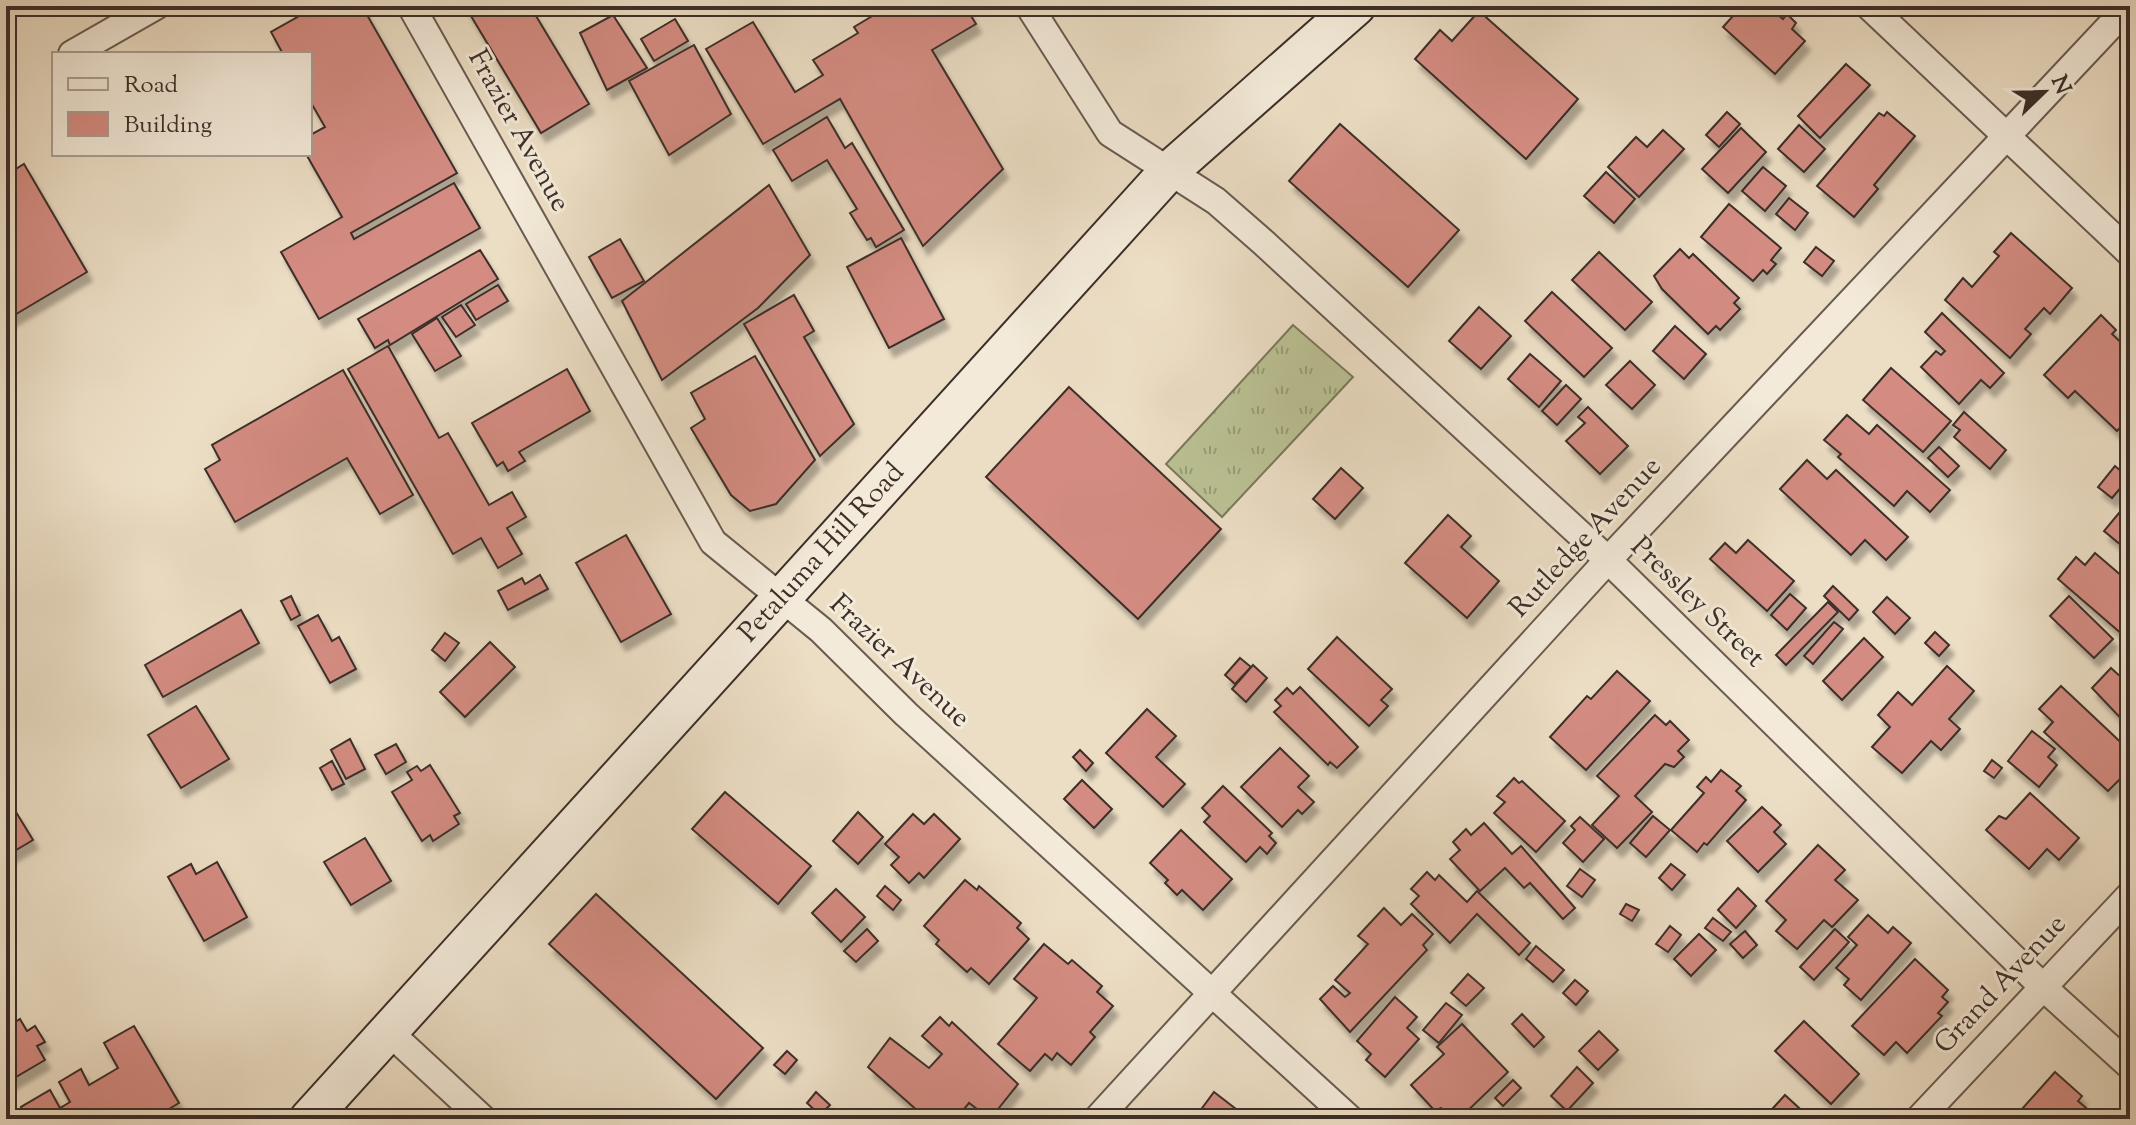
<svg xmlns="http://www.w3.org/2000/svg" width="2136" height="1125" viewBox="0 0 2136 1125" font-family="'Sorts Mill Goudy',serif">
	<defs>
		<pattern id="grass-tufts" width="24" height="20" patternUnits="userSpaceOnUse" patternTransform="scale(2)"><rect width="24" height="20" fill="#bac193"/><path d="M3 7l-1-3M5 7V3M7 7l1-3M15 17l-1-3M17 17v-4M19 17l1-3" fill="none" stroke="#989d78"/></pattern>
		<filter id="shadow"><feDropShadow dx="5" dy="9" stdDeviation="2" flood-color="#0004"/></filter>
	</defs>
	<rect width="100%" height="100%" fill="#ecdec5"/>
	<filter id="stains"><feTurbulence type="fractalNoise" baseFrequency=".0025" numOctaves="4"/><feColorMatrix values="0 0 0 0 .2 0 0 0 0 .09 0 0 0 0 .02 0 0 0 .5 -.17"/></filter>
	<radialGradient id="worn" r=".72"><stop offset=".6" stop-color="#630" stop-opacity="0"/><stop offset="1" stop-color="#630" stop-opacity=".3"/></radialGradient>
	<polygon fill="url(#grass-tufts)" stroke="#7b785e" stroke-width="2" points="1293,325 1353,377 1222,517 1166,464"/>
	<g fill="#d48c82" stroke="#3c2f29" stroke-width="2" filter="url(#shadow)">
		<polygon points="317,6 362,6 457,173 351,233 354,239 454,183 480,228 319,319 281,252 342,217 306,154 310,154 310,135 325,127 310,101 310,54 283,54 271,32"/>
		<polygon points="465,6 530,6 589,104 541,133"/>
		<polygon points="889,6 965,6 976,24 932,50 1003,169 923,246 840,99 763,144 706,49 753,22 795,92 823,75 813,60 858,33 854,27"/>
		<polygon points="1742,6 1749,6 1759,15 1767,6 1783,19 1787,14 1796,23 1792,29 1805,41 1775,74 1723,27"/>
		<polygon points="1479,11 1578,99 1526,159 1415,59 1440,30 1452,41"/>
		<polygon points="613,15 647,68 607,90 580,33"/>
		<polygon points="675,19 688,41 654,61 641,39"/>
		<polygon points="694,45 731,114 669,155 629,81"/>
		<polygon points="1846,64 1870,85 1820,138 1798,116"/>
		<polygon points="1727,112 1740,124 1719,147 1706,135"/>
		<polygon points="1887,112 1915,136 1874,185 1878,189 1854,217 1817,186 1879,113 1884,116"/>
		<polygon points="827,117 845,148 852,143 904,230 876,247 871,238 867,240 850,213 857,209 827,160 792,181 773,150"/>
		<polygon points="1340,124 1459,230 1408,287 1289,181"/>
		<polygon points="1799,125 1825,149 1804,172 1778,149"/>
		<polygon points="1741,128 1766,152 1728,193 1702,169"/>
		<polygon points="1663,130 1684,149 1639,197 1608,167 1636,137 1647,147"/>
		<polygon points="24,164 87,272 6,320 6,175"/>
		<polygon points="1763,167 1786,186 1765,211 1742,191"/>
		<polygon points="1606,172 1635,199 1614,223 1584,196"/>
		<polygon points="769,185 810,255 758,308 662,380 622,301"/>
		<polygon points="1789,198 1808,213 1795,230 1776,214"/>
		<polygon points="1729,204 1781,248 1771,260 1776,264 1767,274 1763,270 1753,281 1701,237"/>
		<polygon points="2011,233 2072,288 2050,314 2044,308 2025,329 2031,334 2010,358 1945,300 1963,278 1972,287 1999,256 1994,252"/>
		<polygon points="901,238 944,319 889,348 847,267"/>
		<polygon points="620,239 644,281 612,298 589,257"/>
		<polygon points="1816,247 1834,261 1822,276 1804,262"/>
		<polygon points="1680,249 1689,258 1693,254 1739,298 1734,303 1740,309 1720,330 1716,326 1708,334 1662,289 1654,276"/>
		<polygon points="480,250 498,279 390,345 388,340 375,348 358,319"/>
		<polygon points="1599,252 1652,302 1625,330 1572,280"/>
		<polygon points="498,285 508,301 476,320 466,304"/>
		<polygon points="1552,292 1612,348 1584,377 1525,321"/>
		<polygon points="794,295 814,331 804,337 854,424 820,456 744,324"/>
		<polygon points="461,305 475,325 456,337 442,317"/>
		<polygon points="1479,307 1511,336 1481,369 1449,341"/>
		<polygon points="1942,313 2004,373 1990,388 1981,380 1959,404 1921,367 1936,351 1941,355 1945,351 1925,332"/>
		<polygon points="2101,315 2116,330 2112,334 2130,351 2130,417 2117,431 2075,391 2068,398 2044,375"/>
		<polygon points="437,318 461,356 435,371 412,334"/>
		<polygon points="1675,326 1706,354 1684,379 1653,351"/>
		<polygon points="388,346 439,438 448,433 489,505 512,492 526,517 507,528 522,554 498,568 481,538 453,554 348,369"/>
		<polygon points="1530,354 1561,381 1539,407 1508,379"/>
		<polygon points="755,356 815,460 776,504 750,511 731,495 691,428 705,419 691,393"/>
		<polygon points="1630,361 1655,385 1632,409 1606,385"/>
		<polygon points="1891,368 1951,421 1923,452 1863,400"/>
		<polygon points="567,369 590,411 519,452 525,461 508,471 503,462 497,466 472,423"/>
		<polygon points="343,370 413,495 380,514 347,458 235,522 205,469 220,460 212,445"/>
		<polygon points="1566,385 1581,399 1557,425 1542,411"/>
		<polygon points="1069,387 1221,529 1138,619 986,477"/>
		<polygon points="1588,407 1628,446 1600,474 1566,441 1585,423 1578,417"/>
		<polygon points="1964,412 2006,450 1990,469 1954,437 1960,430 1953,425"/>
		<polygon points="1847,415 1869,434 1877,425 1950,490 1930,512 1907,491 1894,506 1838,457 1841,454 1824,440"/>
		<polygon points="1939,447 1959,466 1948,477 1928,458"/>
		<polygon points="1807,460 1827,479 1836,470 1908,537 1886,560 1865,540 1851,555 1780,489"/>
		<polygon points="2115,466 2129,478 2112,498 2098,487"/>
		<polygon points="1341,468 1363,488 1335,519 1313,499"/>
		<polygon points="2119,513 2130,522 2127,550 2104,531"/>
		<polygon points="1448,515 1471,536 1461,547 1499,581 1467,618 1405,563"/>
		<polygon points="626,535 671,614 621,642 576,563"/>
		<polygon points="1748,540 1794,581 1767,611 1710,559 1725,543 1736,553"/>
		<polygon points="2095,553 2130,583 2130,641 2058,579 2076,557 2085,565"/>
		<polygon points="540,575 548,589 508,610 498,591 522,578 525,584"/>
		<polygon points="1833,586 1858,610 1849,620 1824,596"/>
		<polygon points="1790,594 1806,608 1787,630 1771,615"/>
		<polygon points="291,596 300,615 291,620 281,601"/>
		<polygon points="2069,596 2113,639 2094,658 2050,616"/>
		<polygon points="1887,597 1910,618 1895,634 1873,612"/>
		<polygon points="1828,602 1838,612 1786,665 1776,655"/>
		<polygon points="241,610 259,643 163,697 145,665"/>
		<polygon points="318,615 332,641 339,637 356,669 330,683 298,626"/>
		<polygon points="1834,622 1843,629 1813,664 1804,656"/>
		<polygon points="1935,632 1949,645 1939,656 1925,643"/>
		<polygon points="445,633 459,643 445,661 432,650"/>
		<polygon points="1337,637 1392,689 1381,700 1388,706 1369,726 1308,669"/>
		<polygon points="1864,638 1883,657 1842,700 1823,681"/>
		<polygon points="490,642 515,667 465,717 440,692"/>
		<polygon points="1240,658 1251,667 1235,684 1225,675"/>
		<polygon points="1253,665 1267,678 1246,702 1232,689"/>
		<polygon points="1947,666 1974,691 1949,719 1960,729 1941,750 1931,741 1902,773 1872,747 1890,727 1878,715 1898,692 1912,705"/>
		<polygon points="2111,668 2123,679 2130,673 2130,728 2092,688"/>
		<polygon points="1617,671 1650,701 1586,770 1550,737 1587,696 1591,699"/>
		<polygon points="2061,686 2130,751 2130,780 2124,775 2108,791 2044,732 2053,722 2039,709"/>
		<polygon points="1300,687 1358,747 1337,768 1330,762 1328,765 1274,712 1281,706 1275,700 1287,688 1293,694"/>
		<polygon points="196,706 229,759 181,788 148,735"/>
		<polygon points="1147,709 1176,736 1156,757 1185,784 1163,807 1106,753"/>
		<polygon points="1655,715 1666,725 1670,721 1689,740 1678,751 1684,757 1674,767 1665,764 1635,796 1652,812 1617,848 1592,825 1619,796 1597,776"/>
		<polygon points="2032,731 2055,749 2048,757 2057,765 2039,787 2008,761"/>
		<polygon points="350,739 365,769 346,779 331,750"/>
		<polygon points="396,744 406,762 386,774 375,755"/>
		<polygon points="1280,748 1309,776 1298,787 1314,802 1302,814 1298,810 1282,827 1241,787"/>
		<polygon points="1080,750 1093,763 1086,771 1073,757"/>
		<polygon points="1992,760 2002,768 1994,778 1984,771"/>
		<polygon points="332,761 344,784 332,790 320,768"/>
		<polygon points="430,765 460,813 454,816 459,824 433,841 430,835 422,841 392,792 412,780 407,772 417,766 421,771"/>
		<polygon points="1721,770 1741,786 1736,791 1746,800 1707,845 1704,843 1697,852 1671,830 1704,793 1697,787 1706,777 1711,782"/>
		<polygon points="1514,778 1519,783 1522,781 1565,821 1536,852 1494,813 1505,802 1497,796"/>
		<polygon points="1082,780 1112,809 1094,828 1064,799"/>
		<polygon points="1223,786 1272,833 1269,836 1276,843 1267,854 1260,847 1246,862 1204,822 1210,816 1202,808"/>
		<polygon points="725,792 811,866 778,904 692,829"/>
		<polygon points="2030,793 2079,838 2059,860 2047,849 2029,869 1986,830 1999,816 2006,819"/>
		<polygon points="1762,807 1781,825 1774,832 1786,844 1758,872 1727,841"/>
		<polygon points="16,812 33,840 6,856 6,818"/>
		<polygon points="858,812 883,837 858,864 833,841"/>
		<polygon points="913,814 924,824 934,814 960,839 924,878 919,873 909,883 891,865 899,857 885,844"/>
		<polygon points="1653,816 1670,830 1646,857 1630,843"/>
		<polygon points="1580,817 1604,839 1583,862 1563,843 1575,830 1571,826"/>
		<polygon points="1484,823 1512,854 1521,846 1575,908 1563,919 1530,883 1524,888 1505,868 1480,891 1450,859 1460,850 1453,842 1466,829 1471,835"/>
		<polygon points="1181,830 1232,879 1203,910 1182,890 1177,895 1165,883 1168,880 1150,863"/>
		<polygon points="365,838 391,881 351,905 324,862"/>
		<polygon points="1818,845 1845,870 1835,880 1858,900 1832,927 1824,920 1797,949 1776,931 1786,920 1766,901"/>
		<polygon points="217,862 247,917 204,941 168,877 191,864 196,874"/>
		<polygon points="1671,864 1685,875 1672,890 1659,878"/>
		<polygon points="1580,869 1595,880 1582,897 1567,886"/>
		<polygon points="1427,872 1435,880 1439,875 1467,902 1477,891 1530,943 1519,955 1477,914 1450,943 1411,904 1419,896 1411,889"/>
		<polygon points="965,880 977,890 979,886 1021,923 1017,928 1029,939 989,984 971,968 967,972 936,944 939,940 924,926"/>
		<polygon points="885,886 901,900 893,910 877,896"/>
		<polygon points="1738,888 1756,906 1736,928 1718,910"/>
		<polygon points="836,889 865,917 841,942 812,913"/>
		<polygon points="596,894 763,1048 716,1099 549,944"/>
		<polygon points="1626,904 1639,910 1632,921 1620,914"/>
		<polygon points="1384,908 1401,925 1412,914 1433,934 1423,945 1427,950 1350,1032 1320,999 1333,986 1345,997 1350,993 1335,980 1368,944 1358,936"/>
		<polygon points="1868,915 1888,933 1893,927 1911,943 1861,1000 1844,985 1849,979 1836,968 1857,945 1848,937"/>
		<polygon points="1713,918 1731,932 1723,941 1705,928"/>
		<polygon points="1670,926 1681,935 1668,952 1656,944"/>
		<polygon points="867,929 878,941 856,962 844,951"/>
		<polygon points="1835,929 1849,942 1814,980 1800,967"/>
		<polygon points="1745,931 1757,945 1743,958 1730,944"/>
		<polygon points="1699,934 1716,950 1691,976 1674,959"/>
		<polygon points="1044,944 1068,964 1072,960 1102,986 1097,992 1113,1006 1090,1032 1095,1037 1071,1065 1057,1053 1052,1060 1045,1054 1030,1071 998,1044 1037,998 1014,979"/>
		<polygon points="1536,946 1564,970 1553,982 1526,959"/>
		<polygon points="1915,959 1948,990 1942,997 1948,1002 1938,1013 1942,1016 1907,1053 1896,1042 1884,1055 1852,1026"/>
		<polygon points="1468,974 1484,988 1466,1006 1451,993"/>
		<polygon points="1575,980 1588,991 1576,1005 1563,993"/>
		<polygon points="1395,997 1417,1017 1407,1028 1419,1039 1385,1077 1366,1060 1371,1054 1357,1041"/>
		<polygon points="1446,1003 1462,1015 1439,1043 1423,1030"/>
		<polygon points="1522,1014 1544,1037 1534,1047 1512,1024"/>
		<polygon points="940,1017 949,1026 952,1022 1018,1084 990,1119 969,1103 956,1119 927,1119 868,1067 890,1038 929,1068 942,1054 922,1036"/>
		<polygon points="20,1019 27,1031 35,1026 45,1042 37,1046 45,1060 9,1081 6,1075 6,1028"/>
		<polygon points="1804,1021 1859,1074 1831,1104 1775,1051"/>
		<polygon points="1462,1024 1508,1072 1459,1119 1452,1119 1441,1108 1435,1111 1411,1085 1444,1054 1437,1047"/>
		<polygon points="134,1026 179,1103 152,1119 146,1115 140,1119 78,1119 77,1116 71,1119 27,1119 21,1107 50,1090 60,1108 70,1102 59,1082 81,1069 89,1085 118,1068 104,1043"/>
		<polygon points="1599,1031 1618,1050 1598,1070 1579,1051"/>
		<polygon points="787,1051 797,1060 785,1074 774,1065"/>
		<polygon points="1577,1067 1593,1083 1567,1111 1551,1096"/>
		<polygon points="2055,1072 2082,1096 2078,1101 2091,1112 2085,1119 2013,1119"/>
		<polygon points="1513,1080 1521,1088 1503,1106 1495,1098"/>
		<polygon points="816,1092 830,1105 820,1115 807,1103"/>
		<polygon points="1214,1092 1249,1119 1194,1119"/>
		<polygon points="1785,1095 1811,1119 1763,1119"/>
	</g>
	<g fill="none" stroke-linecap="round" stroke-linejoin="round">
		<defs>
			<g id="minor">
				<polyline points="411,6 713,542 821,630 906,714 1350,1119"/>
				<polyline points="1029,6 1110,133 1216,201 1264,243 1608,560 2043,987 2130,1066"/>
				<polyline points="1869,6 2130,253"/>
				<polyline points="72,54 156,6"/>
				<polyline points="388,1031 483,1119"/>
				<polyline points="1097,1119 1608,560 2129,6"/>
				<polyline points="1919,1119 2130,895"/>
			</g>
			<g id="secondary">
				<path id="s1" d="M309 1119 1167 173 1356 6"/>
			</g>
		</defs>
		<use href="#minor" stroke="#685b50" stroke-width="30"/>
		<use href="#secondary" stroke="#3c2f29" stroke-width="42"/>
		<use href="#minor" stroke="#f3ead9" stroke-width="26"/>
		<use href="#secondary" stroke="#f3ead9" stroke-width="38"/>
	</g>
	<g text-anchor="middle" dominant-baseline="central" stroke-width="6" stroke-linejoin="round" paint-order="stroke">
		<g font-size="28" fill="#3c2f29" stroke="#f3ead9">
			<text transform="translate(518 131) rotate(61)">Frazier Avenue</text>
			<text transform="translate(1586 538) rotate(-47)">Rutledge Avenue</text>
			<text stroke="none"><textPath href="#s1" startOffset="764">Petaluma Hill Road</textPath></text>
			<text transform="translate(1697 603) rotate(44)">Pressley Street</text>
			<text transform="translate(899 662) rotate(43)">Frazier Avenue</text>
			<text transform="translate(2001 985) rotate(-47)">Grand Avenue</text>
		</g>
	</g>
	<rect width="2136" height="1125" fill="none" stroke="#ecdec5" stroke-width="32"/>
	<rect x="8" y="8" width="2120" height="1109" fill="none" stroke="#3c2f29" stroke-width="4"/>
	<rect x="16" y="16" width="2104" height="1093" fill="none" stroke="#3c2f29" stroke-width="2"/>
	<rect x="52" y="52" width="260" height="104" fill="#f3ead9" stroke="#aa9f93" stroke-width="2"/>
	<rect x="68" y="78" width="40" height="12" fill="#f3ead9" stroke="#aa9f93" stroke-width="2"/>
	<text x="124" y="92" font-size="24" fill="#3c2f29">Road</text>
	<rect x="68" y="112" width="40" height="24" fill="#d48c82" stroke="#aa9f93" stroke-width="2"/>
	<text x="124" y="132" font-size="24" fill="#3c2f29">Building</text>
	<g transform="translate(2044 92) rotate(67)" stroke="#f3ead9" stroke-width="6" paint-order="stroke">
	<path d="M0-6L14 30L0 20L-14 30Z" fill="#3c2f29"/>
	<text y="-12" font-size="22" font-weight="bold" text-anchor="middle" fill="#3c2f29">N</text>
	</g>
	<rect width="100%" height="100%" filter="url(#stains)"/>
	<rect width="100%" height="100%" fill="url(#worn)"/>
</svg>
